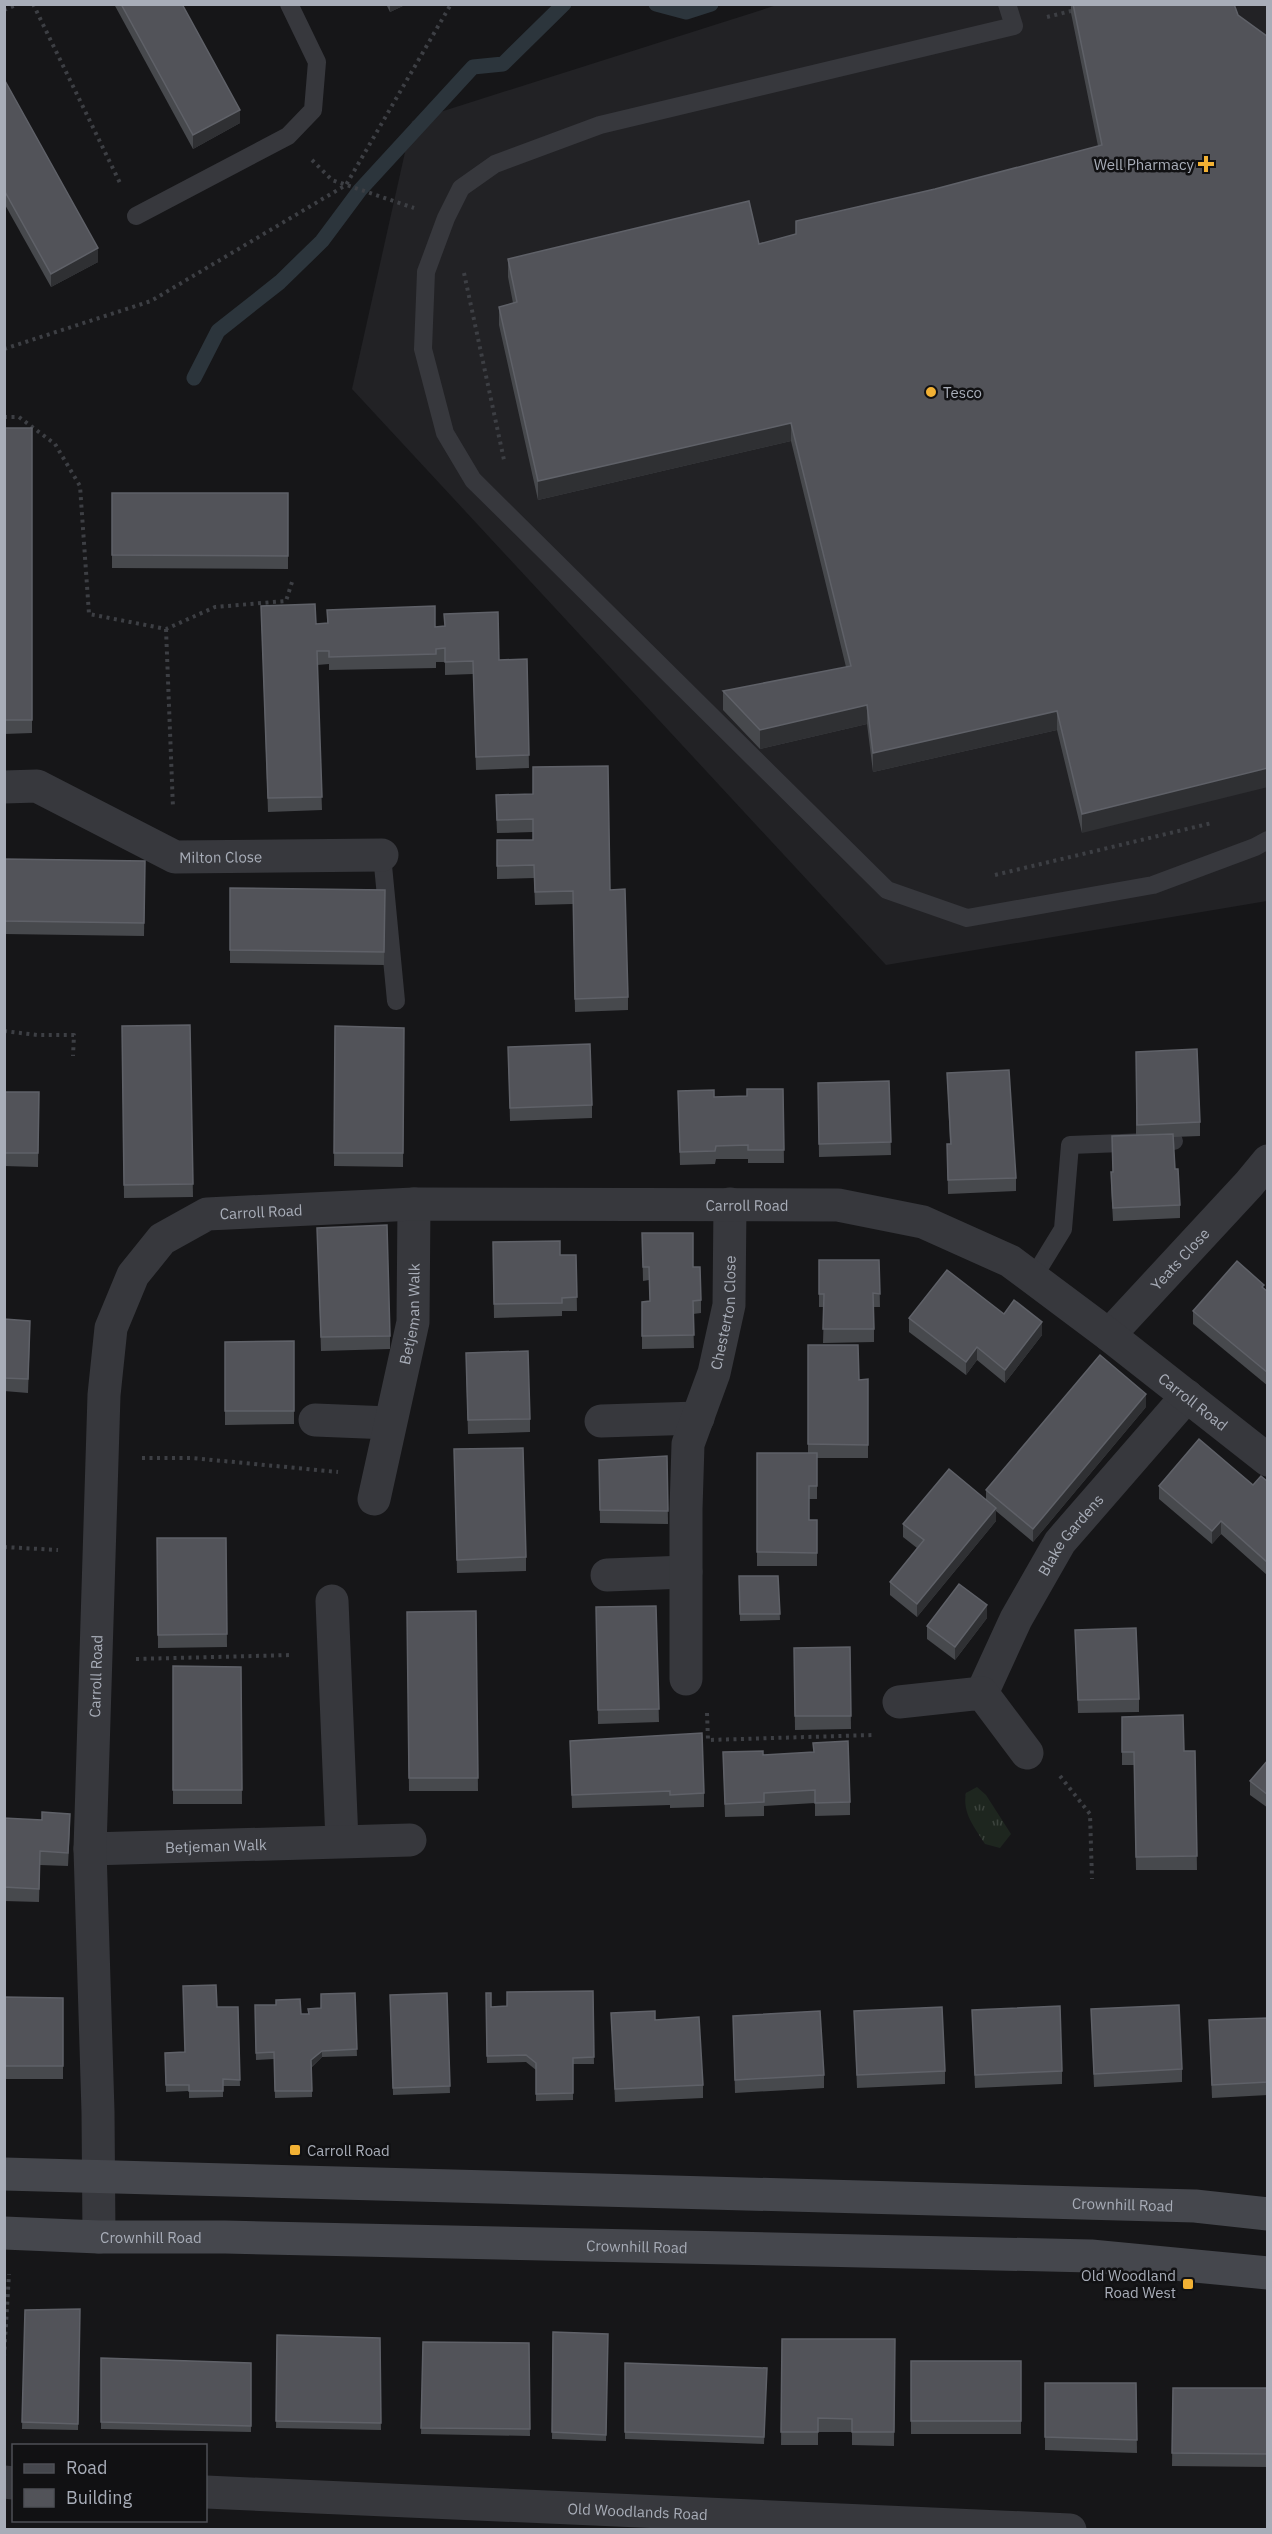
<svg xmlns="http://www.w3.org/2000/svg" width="1272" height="2534" viewBox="0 0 1272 2534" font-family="'IBM Plex Sans',sans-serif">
	<defs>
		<pattern id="grass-tufts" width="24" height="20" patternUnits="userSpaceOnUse" patternTransform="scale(1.5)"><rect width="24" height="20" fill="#1e261f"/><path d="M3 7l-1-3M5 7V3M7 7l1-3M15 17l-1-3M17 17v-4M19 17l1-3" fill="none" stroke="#3c433d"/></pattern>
	</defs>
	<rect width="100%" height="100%" fill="#161618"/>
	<polygon fill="#222225" points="777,5 1267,5 1267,901 886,965 352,389 412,121"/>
	<path fill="url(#grass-tufts)" d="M977 1787 986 1795 1011 1834 1000 1848 985 1844C975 1828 962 1813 966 1793Z"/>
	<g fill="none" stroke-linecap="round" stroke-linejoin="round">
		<g stroke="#2c353c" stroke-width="15">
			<polyline points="656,4 686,12 711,4"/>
			<polyline points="194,378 218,331 280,282 322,241 360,190 473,67 503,64 564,4"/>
		</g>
		<g stroke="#3d3f44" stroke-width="4" stroke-dasharray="3 4.5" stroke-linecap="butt">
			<polyline points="33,4 121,185"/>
			<polyline points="4,10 18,4"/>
			<polyline points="1047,17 1075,10"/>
			<polyline points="312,160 332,180 414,208"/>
			<polyline points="464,273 504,460"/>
			<polyline points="4,349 151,301 346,185 451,4"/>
			<polyline points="4,417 19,417 55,444 80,486 89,614 166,629 215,607 286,601 292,582"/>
			<polyline points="166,629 173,808"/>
			<polyline points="995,875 1212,823"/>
			<polyline points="4,1031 37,1035 74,1035 73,1056"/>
			<polyline points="142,1458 192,1458 338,1472"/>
			<polyline points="4,1547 58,1550"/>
			<polyline points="136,1659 293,1655"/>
			<polyline points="707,1713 708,1740 873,1735"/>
			<polyline points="1060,1776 1090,1814 1092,1879"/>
			<polyline points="4,2357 9,2274"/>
		</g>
		<g stroke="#37383d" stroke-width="18">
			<polyline points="1007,4 1014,26 600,125 495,164 461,188 446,218 426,272 423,349 445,433 473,480 887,890 967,918 1153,885 1255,847 1268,840"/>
			<polyline points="136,216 288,136 313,110 317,62 289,4"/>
			<polyline points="382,855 396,1001"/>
			<polyline points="1033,1278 1063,1229 1070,1145 1174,1141"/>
		</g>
		<g stroke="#37383d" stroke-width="33">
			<path id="s1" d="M4 787 37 786 175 857 382 855"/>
			<path id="s2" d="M1109 1335 1249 1184 1268 1161"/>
			<polyline points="315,1420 390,1423"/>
			<polyline points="601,1421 698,1418"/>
			<path id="s3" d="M374 1499 413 1322 414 1204"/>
			<polyline points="607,1575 686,1572"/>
			<polyline points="332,1601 342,1841"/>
			<path id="s4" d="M686 1679V1509L688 1444 714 1373 729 1305 730 1204"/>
			<path id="s5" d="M982 1693 1016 1619 1060 1542 1187 1396"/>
			<polyline points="899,1702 982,1693 1027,1753"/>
			<path id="s6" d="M90 1849 410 1840"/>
			<path id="s7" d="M99 2237 98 2112 90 1849 104 1395 111 1328 133 1275 162 1239 207 1214 414 1204 838 1205 923 1222 1010 1261 1109 1335 1268 1460"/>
			<polyline points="4,2482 14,2483"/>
			<path id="s8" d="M206 2492 1070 2530"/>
		</g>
		<g stroke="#45474d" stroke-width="33">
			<path id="s9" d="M4 2174 1195 2206 1268 2214"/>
			<path id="s10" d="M4 2233 99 2237H225L1091 2256 1268 2273"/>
		</g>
	</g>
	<g fill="#47494d">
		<polygon points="114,4 182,4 240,123 193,149"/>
		<polygon points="386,4 407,4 390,12"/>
		<polygon points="1071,4 1234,4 1082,833 1057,730 873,772 867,724 760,749 723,710 723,691 846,667 791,441 538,500 499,325 499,307 513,303 508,277 508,259 759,244 796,234 935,189 1098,146 1071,13"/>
		<polygon points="4,79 98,262 51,287 4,203"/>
		<polygon points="4,428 32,428 32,733 4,734"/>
		<polygon points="112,493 288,493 288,569 112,568"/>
		<polygon points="261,606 316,624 327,623 327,610 435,627 499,660 527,659 529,768 476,770 473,674 445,675 445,662 436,662 436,668 329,670 329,664 317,665 322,810 268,812"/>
		<polygon points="533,794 610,890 628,997 628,1010 575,1012 573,904 535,905 534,878 497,879 497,840 533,840 533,832 497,833 496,808"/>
		<polygon points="4,859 145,861 144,936 4,934"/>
		<polygon points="230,888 385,890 384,965 230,963"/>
		<polygon points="190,1025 193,1197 124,1198 122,1026"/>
		<polygon points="335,1026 404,1028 403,1167 334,1166"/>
		<polygon points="508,1047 592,1105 592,1118 510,1121"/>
		<polygon points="1136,1052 1200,1122 1200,1136 1173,1137 1175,1169 1180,1205 1180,1218 1113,1221 1111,1185 1111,1172 1113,1172 1112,1136 1136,1135"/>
		<polygon points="947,1073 1016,1178 1016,1191 948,1194 947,1144 950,1144"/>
		<polygon points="889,1081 891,1155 819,1157 818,1083"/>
		<polygon points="783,1089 784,1163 748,1163 748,1159 716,1159 715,1164 680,1165 678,1091 714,1097 747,1096"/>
		<polygon points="4,1092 39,1092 38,1167 4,1166"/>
		<polygon points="317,1228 390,1336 390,1349 321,1351"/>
		<polygon points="642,1233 693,1267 701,1300 701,1313 693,1314 694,1348 642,1349 642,1302 650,1301 649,1280 643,1281"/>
		<polygon points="493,1242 560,1255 576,1255 577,1311 562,1311 562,1316 494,1318"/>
		<polygon points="819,1260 879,1260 880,1307 874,1307 874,1342 823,1343 824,1307 819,1307"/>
		<polygon points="1264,1289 1268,1292 1268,1386 1193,1324 1193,1311"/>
		<polygon points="1004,1314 1042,1335 1005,1383 977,1360 966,1375 909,1332 909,1318"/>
		<polygon points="4,1319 30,1334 28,1393 4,1391"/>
		<polygon points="294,1341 294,1424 225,1425 225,1342"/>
		<polygon points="808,1345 859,1380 868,1379 868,1458 817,1458 817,1499 809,1499 809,1520 817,1520 817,1566 757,1566 757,1453 808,1453"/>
		<polygon points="466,1366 530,1419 530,1432 468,1434"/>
		<polygon points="1146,1407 1033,1542 996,1511 996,1521 917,1617 890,1595 890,1582 917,1548 903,1537 903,1524 986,1500 986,1490"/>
		<polygon points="454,1449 526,1557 526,1571 457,1573"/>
		<polygon points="667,1456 668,1524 600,1523 599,1460"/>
		<polygon points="1268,1482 1267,1575 1221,1534 1212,1544 1159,1499 1159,1486 1253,1485"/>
		<polygon points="157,1538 226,1538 227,1647 158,1648"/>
		<polygon points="739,1576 778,1576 780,1620 740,1621"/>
		<polygon points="656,1606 659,1722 598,1724 596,1607"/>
		<polygon points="476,1611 478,1791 409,1791 407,1612"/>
		<polygon points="987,1618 955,1660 927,1639 927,1626"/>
		<polygon points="1075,1630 1139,1699 1139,1712 1078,1713"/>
		<polygon points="850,1647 851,1729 795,1730 794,1648"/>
		<polygon points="173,1666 241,1667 242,1804 173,1804"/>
		<polygon points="1122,1717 1184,1751 1195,1751 1197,1870 1136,1870 1134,1765 1122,1765"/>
		<polygon points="570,1741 704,1793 704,1807 670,1808 670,1805 572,1808"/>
		<polygon points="723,1752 763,1755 850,1802 850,1815 815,1816 815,1803 764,1806 764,1816 725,1817"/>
		<polygon points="1268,1760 1268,1808 1250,1795 1250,1781"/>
		<polygon points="4,1818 70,1827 68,1866 40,1865 39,1902 4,1901"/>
		<polygon points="593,1991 594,2064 573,2064 573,2100 536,2101 536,2070 526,2062 487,2063 486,1993 491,2007 507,2006"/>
		<polygon points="355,1993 357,2056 322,2057 312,2067 312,2097 275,2098 274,2059 256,2060 255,2005 276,2005 301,2014 309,2014"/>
		<polygon points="447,1993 450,2093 393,2095 390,1995"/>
		<polygon points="4,1997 63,1998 63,2079 4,2079"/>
		<polygon points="217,2007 238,2007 240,2086 223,2086 223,2097 189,2098 189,2091 166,2092 165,2053 184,2052"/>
		<polygon points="1091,2009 1182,2069 1182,2082 1094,2087"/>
		<polygon points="972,2010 1062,2071 1062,2084 975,2088"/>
		<polygon points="854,2011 945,2071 945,2084 857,2088"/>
		<polygon points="611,2013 655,2020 703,2085 703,2098 615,2102"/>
		<polygon points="733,2016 824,2075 824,2088 735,2093"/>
		<polygon points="1268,2018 1268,2095 1212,2098 1209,2020"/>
		<polygon points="80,2309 78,2430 22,2429 25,2310"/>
		<polygon points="553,2332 608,2334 606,2441 552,2439"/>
		<polygon points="277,2335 380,2338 381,2430 276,2428"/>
		<polygon points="782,2339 895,2339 894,2446 852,2445 852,2432 818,2432 818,2445 781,2445"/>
		<polygon points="423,2342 529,2343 530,2436 421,2434"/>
		<polygon points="101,2358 251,2363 251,2432 101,2429"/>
		<rect x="911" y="2361" width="110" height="73"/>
		<polygon points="625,2363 767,2368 764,2444 625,2439"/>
		<polygon points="1045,2383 1136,2383 1137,2453 1045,2450"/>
		<polygon points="1173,2388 1268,2388 1268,2467 1172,2466"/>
	</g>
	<g fill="#2f3033">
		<polygon points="390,4 407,4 390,12"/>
		<polygon points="240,110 240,123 193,149 193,135"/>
		<polygon points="98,248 98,262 51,287 51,274"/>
		<polygon points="791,423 791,441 538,500 538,481"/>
		<polygon points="867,705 867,724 760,749 760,730"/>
		<polygon points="1057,711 1057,730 873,772 873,753"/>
		<polygon points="1268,768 1268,787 1082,833 1082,814"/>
		<polygon points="1042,1322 1042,1335 1005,1383 1005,1370"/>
		<polygon points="977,1347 977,1360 966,1375 966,1362"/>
		<polygon points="1146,1394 1146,1407 1033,1542 1033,1529"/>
		<polygon points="996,1508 996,1521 917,1617 917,1604"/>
		<polygon points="1221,1521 1221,1534 1212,1544 1212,1531"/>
		<polygon points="987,1605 987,1618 955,1660 955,1647"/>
		<polygon points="322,2051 322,2057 311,2067 311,2060"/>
	</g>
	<g fill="#525359" stroke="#5f6168" stroke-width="1.5">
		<polygon points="121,4 182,4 240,110 193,135"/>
		<polygon points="1073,4 1234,4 1238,15 1268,37 1268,768 1082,814 1057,711 873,753 867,705 760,730 723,691 851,666 791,423 538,481 499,307 517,302 508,259 749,201 759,244 796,234 796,221 935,189 1102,145"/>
		<polygon points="4,79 98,248 51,274 4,190"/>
		<rect x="4" y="428" width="28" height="292"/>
		<polygon points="112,493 288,493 288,556 112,555"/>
		<polygon points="315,604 316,624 328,623 327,610 435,606 435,627 445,626 444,614 498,612 499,660 527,659 529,755 476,757 473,661 445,662 445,648 436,649 436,654 329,657 329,651 317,651 322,797 268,798 261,606"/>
		<polygon points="608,766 610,890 625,889 628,997 575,999 573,891 535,892 534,865 497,866 497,840 533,840 533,819 497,820 496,795 533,794 533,767"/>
		<polygon points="4,859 145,861 144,923 4,921"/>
		<polygon points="230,888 385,890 384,952 230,950"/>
		<polygon points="190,1025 193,1184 124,1185 122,1026"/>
		<polygon points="335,1026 404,1028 403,1153 334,1153"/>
		<polygon points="590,1044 592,1105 510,1108 508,1047"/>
		<polygon points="1197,1049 1200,1122 1137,1125 1136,1052"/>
		<polygon points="1009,1070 1016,1178 948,1180 947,1144 951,1144 947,1073"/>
		<polygon points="889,1081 891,1142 819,1144 818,1083"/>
		<polygon points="747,1089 783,1089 784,1150 748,1150 748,1145 716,1146 715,1151 680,1152 678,1091 714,1090 714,1097 747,1096"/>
		<polygon points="4,1092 39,1092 38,1153 4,1153"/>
		<polygon points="1173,1134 1175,1169 1178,1169 1180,1205 1113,1208 1111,1172 1113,1172 1112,1136"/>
		<polygon points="387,1225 390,1336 321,1337 317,1228"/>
		<polygon points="642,1233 693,1233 693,1267 700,1267 701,1300 693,1301 694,1335 642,1336 642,1302 650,1301 649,1267 643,1267"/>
		<polygon points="560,1241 560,1255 576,1255 577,1297 562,1298 562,1303 494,1304 493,1242"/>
		<polygon points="819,1260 879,1260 880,1294 873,1293 874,1329 823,1329 824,1294 819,1294"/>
		<polygon points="1237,1261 1264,1285 1262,1287 1268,1292 1268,1373 1193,1311"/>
		<polygon points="947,1270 1004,1314 1014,1300 1042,1322 1005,1370 977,1347 966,1362 909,1318"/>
		<polygon points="4,1319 30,1321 28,1379 4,1378"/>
		<polygon points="294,1341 294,1411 225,1411 225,1342"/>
		<polygon points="808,1345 858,1345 859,1380 868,1379 868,1445 808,1444"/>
		<polygon points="528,1351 530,1419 468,1420 466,1353"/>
		<polygon points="1100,1355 1146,1394 1033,1529 986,1490"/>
		<polygon points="1199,1439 1253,1485 1261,1476 1268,1482 1267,1562 1221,1521 1212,1531 1159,1486"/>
		<polygon points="523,1448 526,1557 457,1560 454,1449"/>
		<polygon points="757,1453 817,1453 817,1486 809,1486 809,1520 817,1520 817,1553 757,1552"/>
		<polygon points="667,1456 668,1511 600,1510 599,1460"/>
		<polygon points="949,1469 996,1508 917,1604 890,1582 924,1540 903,1524"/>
		<polygon points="157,1538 226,1538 227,1634 158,1635"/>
		<polygon points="739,1576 778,1576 780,1614 740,1614"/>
		<polygon points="959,1584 987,1605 955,1647 927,1626"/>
		<polygon points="656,1606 659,1709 598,1710 596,1607"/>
		<polygon points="476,1611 478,1778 409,1778 407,1612"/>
		<polygon points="1136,1628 1139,1699 1078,1700 1075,1630"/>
		<polygon points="850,1647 851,1716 795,1716 794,1648"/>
		<polygon points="173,1666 241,1667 242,1790 173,1790"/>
		<polygon points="1183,1715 1184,1751 1195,1751 1197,1856 1136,1857 1134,1752 1122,1752 1122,1717"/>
		<polygon points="702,1733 704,1793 670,1795 670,1791 572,1795 570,1741"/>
		<polygon points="848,1741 850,1802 815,1803 815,1790 764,1793 764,1802 725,1804 723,1752 763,1751 763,1755 814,1752 813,1743"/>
		<polygon points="1268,1760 1268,1795 1250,1781"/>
		<polygon points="42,1812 70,1814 68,1853 40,1851 39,1889 4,1887 4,1818 42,1820"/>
		<polygon points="216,1985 217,2007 238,2007 240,2080 223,2079 223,2091 189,2091 189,2085 166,2085 165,2053 185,2052 183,1986"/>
		<polygon points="593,1991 594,2057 573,2058 573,2093 536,2094 536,2063 526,2055 487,2056 486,1993 491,1993 491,2007 507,2006 507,1992"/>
		<polygon points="355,1993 357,2049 322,2051 311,2060 312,2091 275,2091 274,2052 256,2053 255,2005 276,2005 276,2000 300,1999 301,2014 309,2014 308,2009 321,2008 321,1994"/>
		<polygon points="447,1993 450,2086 393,2088 390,1995"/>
		<polygon points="4,1997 63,1998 63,2066 4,2066"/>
		<polygon points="1179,2005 1182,2069 1094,2074 1091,2009"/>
		<polygon points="1060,2006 1062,2071 975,2075 972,2010"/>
		<polygon points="942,2007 945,2071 857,2075 854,2011"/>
		<polygon points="655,2011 655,2020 699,2017 703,2085 615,2089 611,2013"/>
		<polygon points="820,2011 824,2075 735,2080 733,2016"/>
		<polygon points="1268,2018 1268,2082 1212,2085 1209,2020"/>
		<polygon points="80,2309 78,2424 22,2422 25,2310"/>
		<polygon points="553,2332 608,2334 606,2435 552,2432"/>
		<polygon points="277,2335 380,2338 381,2423 276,2421"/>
		<polygon points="782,2339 895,2339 894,2432 852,2432 852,2419 818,2418 818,2432 781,2432"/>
		<polygon points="423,2342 529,2343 530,2429 421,2428"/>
		<polygon points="101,2358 251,2363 251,2426 101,2422"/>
		<rect x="911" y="2361" width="110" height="60"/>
		<polygon points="625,2363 767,2368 764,2437 625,2432"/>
		<polygon points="1045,2383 1136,2383 1137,2440 1045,2437"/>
		<polygon points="1173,2388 1268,2388 1268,2454 1172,2453"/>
	</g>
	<g fill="#f2b134" stroke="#111113" stroke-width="2">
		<path d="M1203 155h6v6h6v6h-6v6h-6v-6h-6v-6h6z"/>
		<circle cx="931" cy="392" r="6"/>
		<rect x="289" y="2144" width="12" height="12" rx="3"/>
		<rect x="1182" y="2278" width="12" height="12" rx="3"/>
	</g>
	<g text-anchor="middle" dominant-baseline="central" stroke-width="5" stroke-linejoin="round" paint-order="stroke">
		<g font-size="15" fill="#a8adb8" stroke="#111113" text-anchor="end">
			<text x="1194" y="164">Well Pharmacy</text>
			<text x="943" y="392" text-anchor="start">Tesco</text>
			<text x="307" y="2150" text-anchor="start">Carroll Road</text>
			<text x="1176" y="2275">Old Woodland<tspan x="1176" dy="17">Road West</tspan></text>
		</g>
		<g font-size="15" fill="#a8adb8" stroke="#111113">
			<text stroke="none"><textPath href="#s1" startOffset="234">Milton Close</textPath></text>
			<text stroke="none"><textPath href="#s7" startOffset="1605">Carroll Road</textPath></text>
			<text stroke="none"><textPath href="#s7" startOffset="1119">Carroll Road</textPath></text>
			<text stroke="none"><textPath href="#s2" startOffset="104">Yeats Close</textPath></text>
			<text stroke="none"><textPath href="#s4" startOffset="372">Chesterton Close</textPath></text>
			<text stroke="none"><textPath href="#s3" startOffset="189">Betjeman Walk</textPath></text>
			<text stroke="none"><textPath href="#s7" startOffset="2109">Carroll Road</textPath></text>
			<text stroke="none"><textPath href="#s5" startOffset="182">Blake Gardens</textPath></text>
			<text stroke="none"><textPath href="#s7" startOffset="561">Carroll Road</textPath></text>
			<text stroke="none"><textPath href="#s6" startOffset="126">Betjeman Walk</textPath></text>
			<text stroke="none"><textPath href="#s9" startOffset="1119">Crownhill Road</textPath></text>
			<text stroke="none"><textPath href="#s10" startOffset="147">Crownhill Road</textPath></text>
			<text stroke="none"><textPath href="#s10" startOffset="633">Crownhill Road</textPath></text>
			<text stroke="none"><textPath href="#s8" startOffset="432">Old Woodlands Road</textPath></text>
		</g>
	</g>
	<rect width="1272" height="2534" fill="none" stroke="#a8adb8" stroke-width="12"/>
	<rect x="12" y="2444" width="195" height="78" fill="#111113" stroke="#4d4f55" stroke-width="1.5"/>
	<rect x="24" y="2464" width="30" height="9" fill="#45474d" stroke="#4d4f55" stroke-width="1.5"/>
	<text x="66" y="2474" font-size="18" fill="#a8adb8">Road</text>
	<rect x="24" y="2489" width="30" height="18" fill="#525359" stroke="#4d4f55" stroke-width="1.5"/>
	<text x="66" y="2504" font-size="18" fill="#a8adb8">Building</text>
</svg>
